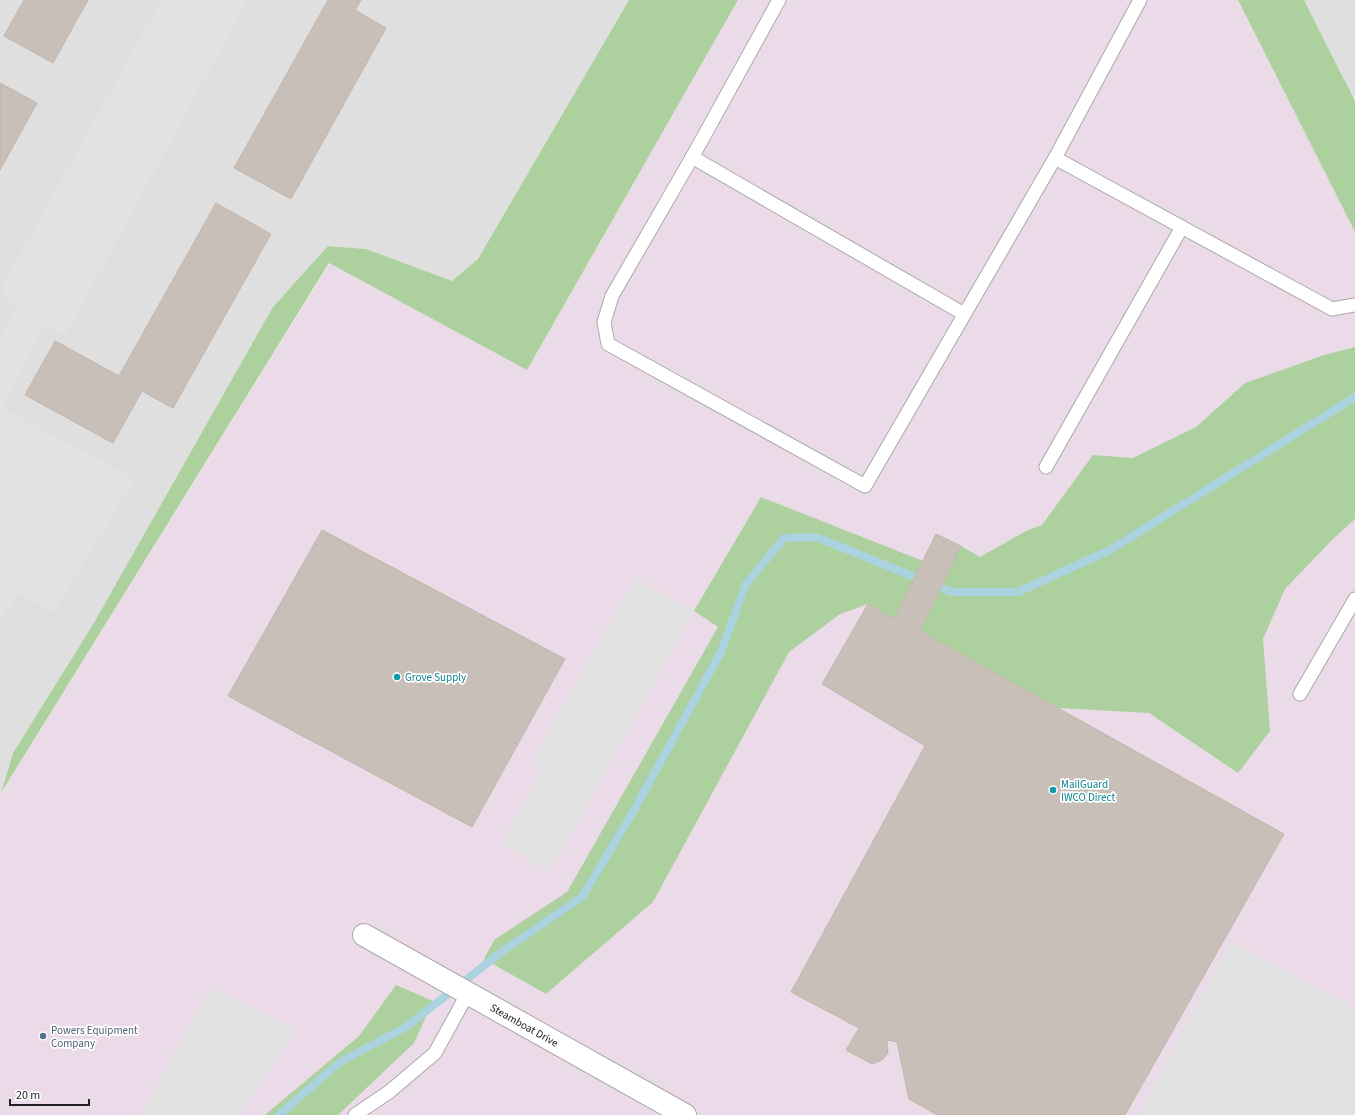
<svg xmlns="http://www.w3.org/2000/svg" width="1355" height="1115" viewBox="0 0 1355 1115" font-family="'Source Sans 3',sans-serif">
	<rect width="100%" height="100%" fill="#f2efe9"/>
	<g fill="#e0dfdf">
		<polygon points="0,0 629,0 478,259 452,281 366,249 328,246 13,753 0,795"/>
		<polygon points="1304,0 1355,0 1355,101"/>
	</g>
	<polygon fill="#ebdbe8" points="738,0 1238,0 1355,232 1355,1115 0,1115 0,795 330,263 527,370"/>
	<g fill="#add19e">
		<polygon points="629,0 738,0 527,370 329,263 1,793 13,753 95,621 273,307 328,246 366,249 452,281 478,259"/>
		<polygon points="1238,0 1304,0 1355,101 1355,232"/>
		<polygon points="1355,347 1355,519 1334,538 1285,589 1263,639 1270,731 1238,773 1149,713 1057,708 920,631 961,546 980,557 1026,531 1042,525 1093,455 1133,458 1196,427 1245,383 1324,355"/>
		<polygon points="761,497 923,561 894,619 868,604 840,614 789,652 653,902 546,994 484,959 494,940 567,892 718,627 694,611"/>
		<polygon points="396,985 433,1001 414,1043 338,1115 265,1115 359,1036"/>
	</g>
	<g fill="#e2e2e2">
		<polygon points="161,0 248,0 65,336 46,324 13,386 4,409 135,479 53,613 20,593 0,619 0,339 18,306 4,300 1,288"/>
		<polygon points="635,578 694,611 550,872 501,843 543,769 531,763"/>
		<polygon points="1231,941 1355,1009 1355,1115 1138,1115"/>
		<polygon points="210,988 296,1028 239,1115 141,1115"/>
	</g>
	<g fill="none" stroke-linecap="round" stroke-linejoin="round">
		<polyline stroke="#aad3df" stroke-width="8" points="279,1115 340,1062 406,1027 504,950 582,897 633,812 721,652 746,584 784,538 816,537 952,592 1018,592 1110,550 1355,397"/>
	</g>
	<g fill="#c7bfb8" stroke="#c4b6ab">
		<polygon points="24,0 88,0 53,63 4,36"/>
		<polygon points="328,0 361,0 355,10 386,28 291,199 234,168"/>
		<polygon points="0,83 37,103 0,170"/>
		<polygon points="216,203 271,234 173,408 142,391 113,443 25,395 55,341 119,376"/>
		<polygon points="322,530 565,659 472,827 228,696"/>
		<polygon points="936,534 961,546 920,631 1284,834 1125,1115 937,1115 909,1099 897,1042 887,1040 888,1053 882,1060 872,1064 846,1050 859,1028 791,992 925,746 822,684 868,604 894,619"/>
	</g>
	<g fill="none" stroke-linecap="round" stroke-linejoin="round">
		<defs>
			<g id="lane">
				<polyline points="779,0 694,154 612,296 604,322 608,344 865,486 1055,158 1140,0"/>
				<polyline points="692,157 964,314"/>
				<polyline points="1055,158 1332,309 1355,305"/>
				<polyline points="1046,467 1182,227"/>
				<polyline points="1300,694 1355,599"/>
				<polyline points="355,1115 389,1092 435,1053 468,993"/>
			</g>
			<g id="street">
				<path id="s1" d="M364 935 685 1115"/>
			</g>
		</defs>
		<use href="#lane" stroke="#a9a9a9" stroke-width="15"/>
		<use href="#street" stroke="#a9a9a9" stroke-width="24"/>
		<use href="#lane" stroke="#fff" stroke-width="13"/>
		<use href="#street" stroke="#fff" stroke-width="22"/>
	</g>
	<g fill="#0f9aa8" stroke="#fff" stroke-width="1.5">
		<circle cx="397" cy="677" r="4"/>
		<circle cx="1053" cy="790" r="4"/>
	</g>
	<circle fill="#5c6f8a" stroke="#fff" stroke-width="1.5" cx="43" cy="1036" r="4"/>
	<g text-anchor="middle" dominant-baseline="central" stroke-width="3.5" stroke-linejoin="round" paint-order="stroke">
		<g font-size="11" fill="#0d838f" stroke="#fff" text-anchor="start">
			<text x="405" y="677">Grove Supply</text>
			<text x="1061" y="784">MailGuard<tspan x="1061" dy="13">IWCO Direct</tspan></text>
		</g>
		<g font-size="11" fill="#222" stroke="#fff">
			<text stroke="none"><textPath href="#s1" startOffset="184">Steamboat Drive</textPath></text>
		</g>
		<g font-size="11" fill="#4e5e75" stroke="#fff" text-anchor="start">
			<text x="51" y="1030">Powers Equipment<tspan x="51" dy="13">Company</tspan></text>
		</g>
	</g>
	<path d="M10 1099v6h79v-6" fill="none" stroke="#222222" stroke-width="2"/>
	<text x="16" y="1099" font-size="12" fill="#222222" stroke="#ffffff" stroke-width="3" paint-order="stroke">20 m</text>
</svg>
